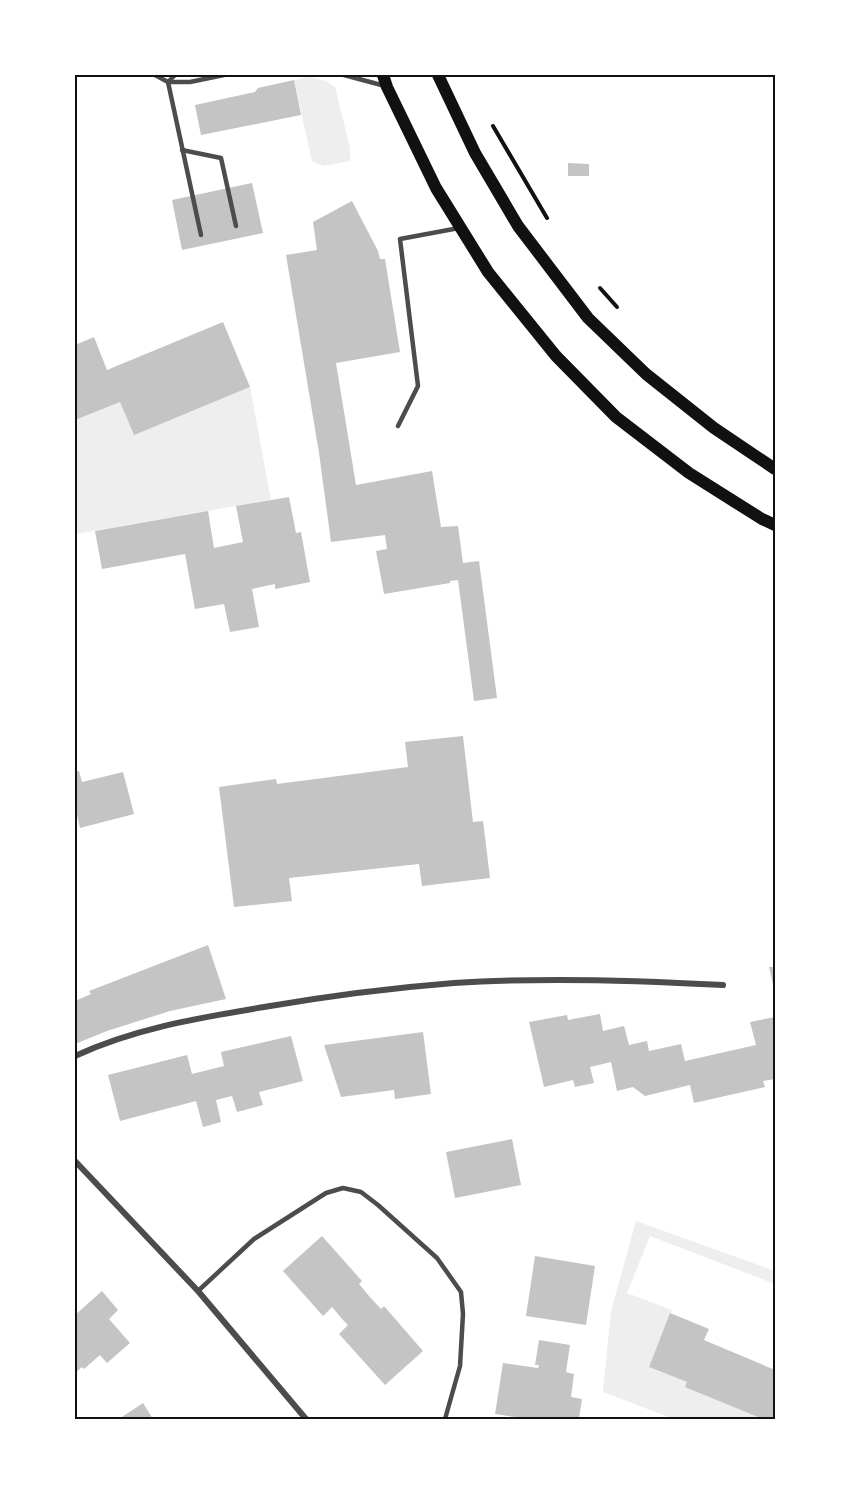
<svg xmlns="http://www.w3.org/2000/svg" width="850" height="1494" viewBox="0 0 850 1494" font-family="'Archivo Narrow',sans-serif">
	<rect width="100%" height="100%" fill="#fff"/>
	<g fill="#eee">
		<polygon points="310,77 326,81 335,87 350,148 350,161 323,166 312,161 294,80"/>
		<polygon points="250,387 271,500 75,534 75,420 120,402 134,434"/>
		<polygon points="636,1221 775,1271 775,1284 650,1236 627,1293 672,1310 649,1367 687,1382 763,1419 674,1419 603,1392 611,1311"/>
	</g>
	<g fill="#c4c4c4">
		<polygon points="294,80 301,115 201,135 195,105 255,92 258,88"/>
		<polygon points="568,163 589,164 589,176 568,176"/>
		<polygon points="252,183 263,233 182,250 172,200"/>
		<polygon points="352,201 378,251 380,259 385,259 400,352 336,363 356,485 432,471 441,527 458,526 463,563 479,561 497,698 474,701 458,580 450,581 450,583 384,594 376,551 387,549 385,535 331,542 319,453 286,255 317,250 313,222"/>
		<polygon points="223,322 250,387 134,435 120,402 75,420 75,345 94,337 107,370"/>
		<polygon points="289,497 296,533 301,532 310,582 275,589 275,584 252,589 259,627 230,632 224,604 195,609 185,554 102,569 95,531 208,511 214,548 243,542 236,506"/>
		<polygon points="463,736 473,822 483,821 490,878 422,886 419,864 289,878 292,901 234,907 219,787 276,779 277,784 408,767 405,742"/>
		<polygon points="79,771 82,782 123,772 134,814 80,828 75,806 75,772"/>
		<polygon points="208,945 226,999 170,1011 107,1031 75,1044 75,1001 91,994 89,991"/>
		<polygon points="769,967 775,967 775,989 774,989"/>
		<polygon points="600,1014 603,1031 624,1026 629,1045 647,1041 649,1051 681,1044 685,1061 756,1045 750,1022 775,1017 775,1079 763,1081 765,1087 694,1103 690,1085 645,1096 633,1087 617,1091 611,1062 590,1067 594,1083 575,1087 573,1080 544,1087 529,1022 567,1015 568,1020"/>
		<polygon points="423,1032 431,1094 395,1099 394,1090 341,1097 324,1045"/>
		<polygon points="291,1036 303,1081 259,1092 263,1105 237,1112 232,1096 216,1100 221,1122 203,1127 196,1101 120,1121 108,1075 187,1055 192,1074 224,1066 221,1052"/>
		<polygon points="512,1139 521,1185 455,1198 446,1152"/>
		<polygon points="322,1236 362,1281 359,1284 369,1296 381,1309 384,1306 423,1351 385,1385 339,1334 348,1325 343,1320 332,1307 323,1316 283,1271"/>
		<polygon points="535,1256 595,1266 586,1325 526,1316"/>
		<polygon points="102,1291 118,1310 109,1319 130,1343 107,1363 100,1355 84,1369 82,1367 75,1373 75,1315"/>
		<polygon points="670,1313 709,1329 704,1340 775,1370 775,1419 763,1419 685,1387 687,1382 649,1367"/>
		<polygon points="539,1340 570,1345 566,1372 574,1374 571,1397 582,1399 579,1419 529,1419 495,1414 503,1363 538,1368 539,1365 535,1365"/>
		<polygon points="143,1403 153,1419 119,1419"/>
	</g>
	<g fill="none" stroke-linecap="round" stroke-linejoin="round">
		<g stroke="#111" stroke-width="4">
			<polyline points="493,126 547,218"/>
			<polyline points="600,288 617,307"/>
		</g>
		<g stroke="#4c4c4c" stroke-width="4.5">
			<polyline points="155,75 168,82 175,75"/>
			<polyline points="344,75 385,86"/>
			<polyline points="182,150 221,158 236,226"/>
			<polyline points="201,235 168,82 190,82 224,75"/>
			<polyline points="398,426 418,386 400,239 459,228"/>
			<polyline points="198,1291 254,1239 326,1193 343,1188 361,1192 378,1205 437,1258 461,1292 463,1314 460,1366 445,1419"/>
		</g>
		<g stroke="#4c4c4c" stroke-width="6">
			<path d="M75 1056C135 1028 199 1018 264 1007 328 996 390 988 454 983 544 977 634 980 723 985"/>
			<polyline points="75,1161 198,1291 306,1419"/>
		</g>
		<g stroke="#111" stroke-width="12">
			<polyline points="383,75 387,87 436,188 488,272 556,356 616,417 689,473 762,519 775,525"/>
			<polyline points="438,75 475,153 518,226 588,318 646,374 714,428 775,469"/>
		</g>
	</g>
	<rect width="850" height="1494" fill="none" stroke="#ffffff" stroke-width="153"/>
	<rect x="76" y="76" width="698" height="1342" fill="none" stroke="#111" stroke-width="2"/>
</svg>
